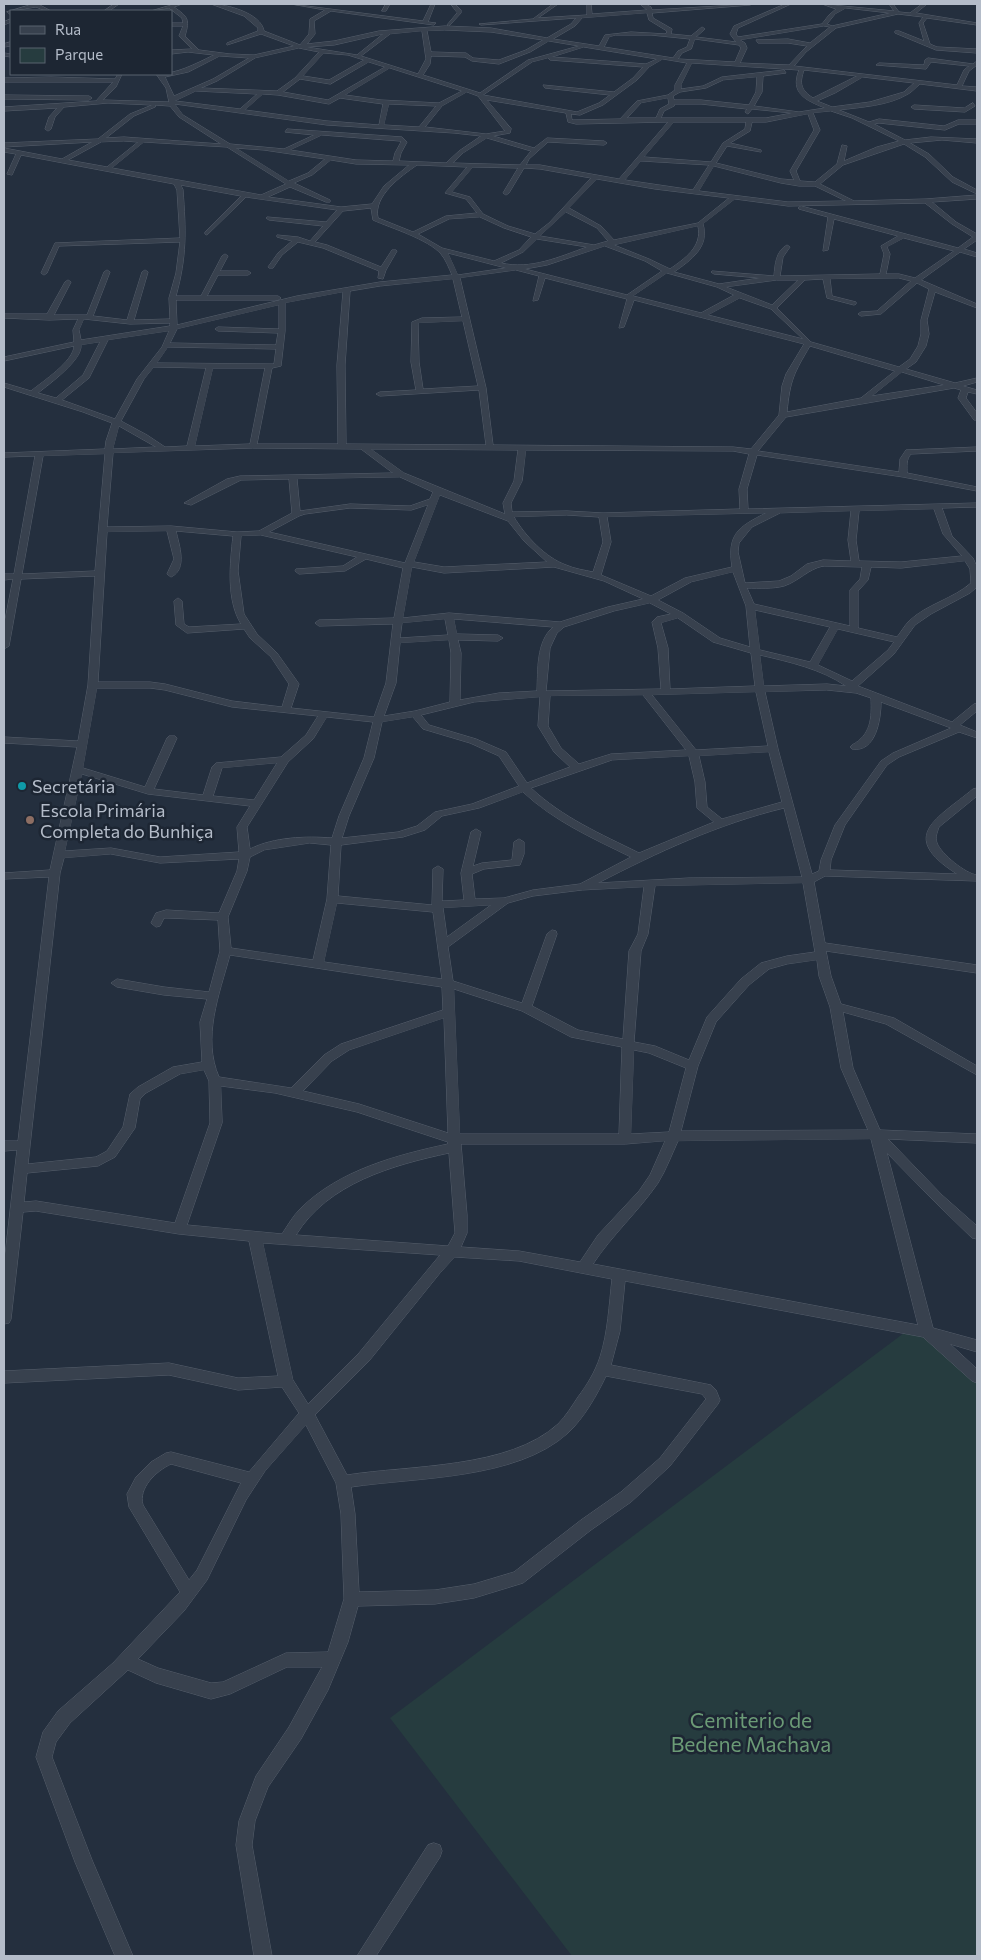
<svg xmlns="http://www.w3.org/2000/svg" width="981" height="1960" viewBox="0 0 981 1960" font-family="Commissioner,sans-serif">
	<rect width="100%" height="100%" fill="#242f3e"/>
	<polygon fill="#263c3f" points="912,1327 977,1383 977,1956 572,1956 390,1718"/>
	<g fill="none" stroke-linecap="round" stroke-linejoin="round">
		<defs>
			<g id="minor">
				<polygon points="33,4 38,4 51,11 46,11 36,7 11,11 11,15 7,12"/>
				<polygon points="114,4 119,4 109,11 104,11"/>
				<path d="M175 4H182L174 7C188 17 190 19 185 36L199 50 230 54 254 55 294 46 261 34 227 45V43L258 31V28L244 16 211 4C226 4 261 13 264 31L300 45 309 34 310 19 325 10 291 4 423 21 431 4H435L428 22 436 23 434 25 331 11 314 21 315 34 307 44 334 41 379 31 445 26 491 28 547 38 571 24 576 18 481 25 479 24 533 19 553 4H558L538 18 587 15V4H591L592 14 647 10 640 4H645L651 7 652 10 752 4 750 5 652 13 653 18 672 29 671 34 691 36 702 27 705 29 696 37 736 42 730 34 734 26 785 4H791L738 28 736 34 738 37 822 24 829 15 836 9 822 4 894 11 889 4H893L899 12 910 13 922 4H927L916 13 977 23V25L927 18 923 23 930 44 937 47 977 49V53L936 50 895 33V31H899L924 41 919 23 923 17 898 14 836 28 806 52 794 66 957 85 964 70 969 66 931 62 926 69 876 65 879 63 924 65 925 60 928 58 973 64 977 61V65L969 71 962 86 977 87V91L920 84C916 87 912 92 908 94 888 106 861 107 839 110L869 122 879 119 944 126 958 120H977V124H959L945 130 879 123 874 124 905 140 931 137 977 139V143L942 140 910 143 929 154 953 177 977 190V194L952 182 925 157 904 144 843 165 820 184 854 201 926 199 977 195V199L932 202 956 222 977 234V240L964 249 977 253V257L960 252 921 280 977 304V308L935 292 927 320 929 334 926 346 916 362 906 369 955 383 977 378V382L963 386 977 390V394L968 392 966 398 977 413V420H974L958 398 961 390 954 388 786 417 758 451 899 472 900 459 906 450 977 447V451L911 454C906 459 907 467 907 473L977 487V491L903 477 757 455 747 489 748 509 977 503V507L942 508 952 536 973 558 977 567V587L970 593 931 614 915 625 894 654 858 686 952 722 974 704 977 703V711L960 725 977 732V738L959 732 899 757 887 765 845 825 831 860 830 870 957 874C897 836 937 819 973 789L977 788V796L939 827C937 833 935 837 937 843 941 854 966 874 977 875V881L825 876 814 882 825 943 977 965V973L826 951 831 976 841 1004 894 1018 977 1066V1075L886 1024 843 1012 853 1068 880 1130 977 1134V1143L888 1139 942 1195 977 1226V1239L972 1238 934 1201 887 1153 933 1328 977 1340V1352L950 1344 977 1369V1383L972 1381 923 1337 625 1281 620 1331 611 1365 711 1385 716 1390 720 1400 718 1404 670 1466 631 1502 591 1530 523 1583 474 1598 435 1604 358 1606 348 1642 328 1690 301 1739 268 1787 255 1821 252 1845 272 1956H254L236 1845 239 1821 256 1776 289 1727 322 1667H287L230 1694 211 1699 156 1683 128 1670 70 1723 56 1742 52 1757 92 1860 133 1956H115L75 1862 36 1757 43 1732 58 1711 113 1663 180 1592 129 1507 127 1494 136 1477 151 1462 166 1453 171 1452 249 1472 299 1413 282 1387 238 1390 169 1375 4 1383V1371L169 1363 238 1378 278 1376 249 1241 179 1234 36 1211 23 1212 11 1319 9 1323 4 1324V1264L17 1150 4 1151V1141H18L49 877 4 879V873L50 870 77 747 4 743V737L78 741 88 685 95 576 21 579 9 646 4 649V625L13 579 4 580V574H14L35 456 4 457V453L105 449 106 441 112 423 83 412 4 387V383L31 391C42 382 74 361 74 346L4 361V357L74 342 73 330 78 319 49 320 4 318V314H47L65 282 68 280 71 282 54 315H87L104 272 107 270 110 272 93 316 127 320 142 272 145 270 148 272 134 320 170 319 169 298 176 273 180 242 59 246 47 273 44 275 41 273 55 243 180 238 177 190 174 184 21 155 12 175 7 174 16 154 4 152V148L62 159 92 142 4 147V143L98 139 130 114 152 105 108 103 64 107 55 117 51 129 48 131 45 129 49 117 57 108 4 111V107L96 101 113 82H4V78L51 77 115 79 118 74H122L116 87 103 100 169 102 166 88 156 74C177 74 193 65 214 55L188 52 171 54V50L192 49 179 36 183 26H171V23H183L182 18 169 8 151 11ZM846 8 890 13 832 26 827 24 835 14ZM647 13 649 20 667 31 666 34 631 32 605 35 599 46 553 39 575 26 582 18ZM824 26 830 27 810 43 788 39 756 40 758 43H788L807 46 789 65 740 63 747 48 745 43 740 40ZM445 30 491 32 543 40 526 50 499 60 473 58 466 53 431 52 427 31ZM422 31 426 59 418 74 361 56 390 34ZM383 34 357 55 307 47 334 45ZM616 35H651L690 39 687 47 678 51 673 58 604 47 609 37ZM695 39 739 45 741 48 735 62 678 59 682 53 691 49ZM549 41 579 46 528 60 480 93 423 75 430 64 431 56 465 57 472 61 499 64 530 52ZM584 47 657 59 646 64 552 57ZM299 48 319 52 295 78 277 91 201 88 217 81 255 58ZM324 53 348 55 364 60 329 80 303 76ZM220 56 249 58 213 79 174 96 165 77 188 72ZM548 58 550 60 643 67 633 78 614 92 543 85 545 88 610 95 599 103 577 112 483 95 532 62ZM663 59 687 63 675 85V90L668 95 637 101 620 119 572 120 571 114 580 115 603 105 637 80 649 67ZM369 62 385 67 328 100 283 92 300 79 330 84ZM692 63 799 70C790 93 805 100 825 108L799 112 754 106 762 92 763 76 786 73 784 70 722 77 703 86 681 89V85ZM390 68 462 91 439 103 381 100 345 95ZM804 70 857 76 813 98C801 90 799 84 804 70ZM757 77 756 92 749 105 701 100H674L673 96 680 92 706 88 723 80ZM863 77 914 83 904 92 870 102 832 107 817 101 835 93ZM196 91 257 94 240 109 175 101ZM467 92 478 96 505 131 486 134 425 127 442 106ZM263 94 278 95 329 104 340 98 383 104 379 125 327 121 245 110ZM668 98 669 104 660 109 656 118H627L641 103ZM487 100 566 113 568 122 576 124 668 122 619 179 540 165H526L529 159 548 142 604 145 607 143 604 141 547 138 534 148 493 136 510 133 511 129ZM175 104 327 125 454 133 481 136 459 151 446 163 399 161 401 153 407 142 402 137 287 129 285 132 314 135 284 149 230 144 183 115ZM389 104 436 106 419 127 384 125ZM675 104H701L747 109 745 112 748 114 752 109 792 113 766 118H661L664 111 674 106ZM155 105 170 106 179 117 221 144 124 137 106 138 134 116 155 107ZM831 111 852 118 899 141 877 147 844 161 847 146 842 145 837 164 815 182 800 181 796 171 820 130 813 113ZM808 114 814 130 790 171 794 180 781 179 716 163 727 146 761 152V150L730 143 750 131 752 122H766ZM674 122H746L745 129 723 143 711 162 644 157ZM322 135 400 141 401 142 395 153 393 161 356 160 290 150ZM487 138 531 151 520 165 453 163 463 153ZM124 141 138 142 107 167 68 160 101 142ZM144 142 227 147 286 184 261 195 112 168ZM236 148 264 150 325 159 308 173 289 181ZM331 160 356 164 409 165 384 186 372 204 341 207 268 197 290 187 326 202H330V200L294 183 312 175ZM641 161H642L709 165 693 190 625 180ZM417 165 467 167 445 193 466 199 477 213 446 216 413 232 378 218C373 196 401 176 417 165ZM714 166 781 183 799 186H815L846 201 788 202 699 191ZM473 167 518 168 503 193 506 195 509 193 524 168 540 169 591 178 549 223 535 234 508 226 483 214 470 197 452 192ZM597 179 655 189 729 198 698 223 614 240 601 226 569 208ZM181 185 241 196 205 232V234L207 235 246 197 337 210 326 222 267 217 266 218 269 220 323 226 310 241 298 237 277 235V237L292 241 278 253 268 267 269 268H273L282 255 298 242 323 248 379 271 378 278 383 279 386 270 397 251 396 250H392L381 267 327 245 315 242 343 211 371 208 373 220C391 228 428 239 441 254 446 260 449 268 452 275L380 282 297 296 177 325 176 300H278L281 298 278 296H207L218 275H248L251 273 248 271H220L228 256 225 254 222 256 201 296H176C187 256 186 231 183 190ZM735 199 788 206 925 203 952 224 973 237 958 248 801 206 798 208 799 209 828 217 823 251 828 250 834 219 898 236 881 246 884 254 880 274 780 276 783 257 790 247 787 245C776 251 775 264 774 276L712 271 711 272 714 274 760 278 719 284 674 272C691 260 710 247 703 224ZM566 212 597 228 608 241 594 245 540 236ZM480 217 504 228 531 237 519 250 494 261 442 248 418 234 449 219ZM698 226C703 247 684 259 670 269L649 259 614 245ZM904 238 954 251 915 278 899 274H886L890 254 887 247ZM537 239 587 247C559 257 531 270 501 263L523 252ZM605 246 645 261 662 271 627 295 525 269 547 265ZM448 253 506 268 458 275ZM516 270 539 276 533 301 538 300 545 278 627 299 619 328 624 327 634 300 804 344 786 374 782 386 779 415 751 449 733 447 493 445 486 388 460 278ZM667 273 717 287 734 295 701 313 633 296ZM899 278 911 281 877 311 861 312 858 314 861 316 881 314 917 283 929 289 921 320V334L918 346 910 359 899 367 811 342 777 308 805 280 823 279 827 298 854 305 856 304V302L832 296 830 279ZM453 279 462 317 422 318 412 322 411 362 416 390 380 392 376 394 380 396 479 390 486 445 346 444 345 365 350 291 380 286ZM777 280H798L772 305 726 287ZM343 292 337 365 338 444H257L272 368 281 366 285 331V303ZM740 298 771 309 803 339 708 315ZM279 305V329L218 327 215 329 218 331 278 333 276 345 170 343 177 329ZM84 319 130 324 170 323V326L81 340 79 330ZM463 321 478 386 423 389 419 362 418 323ZM169 331 162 347 137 379 115 419 62 400 89 378 108 340ZM100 342 83 375 56 398 38 393C49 384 83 360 81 345ZM810 346 895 371 861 398 787 412C790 380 794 373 810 346ZM168 347 276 349 274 364 157 363ZM154 367 206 368 187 446 165 447 147 435 121 421 144 379ZM213 368H265L250 444 195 446ZM902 372 944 385 872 396ZM119 426 156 447 113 449ZM253 448 361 449 393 473 240 476 227 479 184 503 191 505 241 480 289 479 292 513 259 531 237 532 171 526 107 527 113 453ZM371 449 518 450 514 481 503 503 505 514 404 473ZM526 450 733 451 749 454 739 489 740 509 603 513 567 511 512 512 511 503 522 481ZM105 454 95 571 22 574 43 456ZM400 477 433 492 430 499 410 506 350 504 300 511 297 479ZM440 495 508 521 524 541 547 562 444 567 414 562ZM428 505 405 563 269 532 299 516 305 514 350 508 411 510ZM934 509 943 534 962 556 901 562 859 561 856 540 859 511ZM851 511 848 540 851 561 823 560 807 564 791 576 779 581 745 583 738 552 739 543 752 527 780 513ZM766 513C738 527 727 534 732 567L685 578 651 596 601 575 611 542 607 517ZM567 515 599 517 603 542 593 572C584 570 575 569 566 565 546 558 525 536 514 517ZM167 531 174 559 167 574 171 577C188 569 179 545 176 531L233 536C230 564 226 599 241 624L189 627 184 624 182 601 178 598 174 601 176 625 187 633 244 629 250 638 271 657 289 684 282 707 232 701 165 684 150 682H98L107 532ZM261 535 357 557 343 566 296 569 295 571 299 574 345 571 366 559 403 568 394 618 319 620 315 623 319 626 393 624 386 683 374 717 291 708 299 684 277 653 257 634 244 614 238 571 241 536ZM965 561 970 569 971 583C953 599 927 604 909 621 905 625 901 632 897 637L858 628V591L868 580 871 567 901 568ZM823 566 862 567 860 579 850 590V626L754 604 747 588C759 588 773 589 784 586 799 581 808 569 823 566ZM412 567 444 573 554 567 604 581 643 599 608 607 560 622 449 613 403 618ZM733 572 746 606 750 647 720 638 683 613 658 600 691 582ZM650 603 671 614 657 617 652 622 658 648 661 689 546 691 550 648 557 633 564 627 614 611ZM755 610 830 627 810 662 760 650ZM678 618 713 642 751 653 755 686 670 689 668 648 661 623ZM445 619 448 635 400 638 402 623ZM454 619 553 627C536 642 538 670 537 691L499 693 460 700 461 653 458 640 498 641 503 638 498 635 457 634ZM838 629 894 642 888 650 852 681 818 665ZM449 640 451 653 450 702 415 711 384 716 396 683 400 643ZM760 655C790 662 821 669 846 686L827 684 764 686ZM97 688H150L165 690 232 707 318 716 306 735 281 757 216 763 212 767 203 795 154 789 177 738 175 736H169L167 738 145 787 83 768ZM827 690 856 693 871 698C872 718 871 735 852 745L850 747 852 749C876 753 881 719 881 702L951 728 893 753 881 761 835 825 821 860 819 871 812 874 778 749 765 692ZM756 692 768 746 696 750 652 695ZM643 695 686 750 611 754 579 764 561 748 548 726 550 696ZM540 697 538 726 554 752 570 767 527 783 506 752 476 739 429 725 421 715 474 702ZM327 717 373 722 364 758 339 816 332 838C306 836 274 837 250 849L247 827 288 762 313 739ZM413 717 423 729 470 743 499 756 519 786 472 804 435 812 417 826 398 832 342 838 349 816 374 758 382 722ZM769 752 782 802 722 819 707 807 705 782 699 756ZM689 756 695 782 697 808 714 822 639 853C601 834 563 818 531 788L612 760ZM277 763 254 800 213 796 222 768ZM82 774 148 794 250 806 237 827 239 852 160 857 111 848 65 851ZM523 792C554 821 592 838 631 857L580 884 533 890 504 898 475 899 472 874 484 869 520 865 524 854V842L519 839 514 842 512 860 482 863 473 866 481 832 476 829 471 832 461 873 464 900 442 901 443 869 438 866 433 869 432 905 338 896 341 845 403 837 425 830 442 816 479 808ZM784 808 802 877 689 878 598 883C658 852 718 824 784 808ZM310 843 331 845 327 899 313 960 231 948 228 917 247 871 250 857 264 850ZM111 854 160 863 239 859 237 871 219 913 166 910 156 913 151 923 156 927 160 926 164 918H167L218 920 220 951 209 992 164 987 117 979 111 983 117 987 164 995 207 999 200 1022 202 1062 173 1067 138 1087 130 1094 123 1127 107 1151 96 1157 28 1164 60 873 64 858ZM803 883 815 952 787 956 761 963 741 979 707 1017 689 1060 655 1046 634 1042 641 951 648 934 655 886ZM644 887 638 934 629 951 623 1039 578 1030 532 1006 557 934 556 931 552 930 547 934 522 1003 453 981 448 947 508 903 533 896 582 890ZM337 903 433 912 442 979 324 962ZM491 905 447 937 443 908ZM230 955 442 987 443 1010 341 1044 324 1055 291 1088 219 1077C202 1038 219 995 230 955ZM817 960 819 976 830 1007 841 1068 868 1130 681 1131 698 1066 716 1022 749 985 769 969 787 964ZM454 989 522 1011 571 1037 622 1047 619 1134H460ZM444 1018 448 1133 359 1104 303 1091 332 1061 349 1050ZM634 1050 649 1053 686 1068 669 1132 631 1134ZM204 1070 209 1081 210 1123 175 1223 36 1201 24 1202 27 1173 98 1166 115 1157 135 1128 140 1099 146 1093 180 1074ZM221 1086 275 1093 357 1112 448 1142V1144C397 1155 339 1170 300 1209 293 1216 288 1225 282 1234L187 1225 222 1123ZM871 1139 918 1325 593 1264C612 1235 638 1212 658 1183 666 1170 672 1154 678 1141ZM665 1141 650 1175 639 1191 598 1235 580 1262 519 1251 461 1247 467 1233V1215L461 1144H625ZM449 1153 455 1233 448 1246 296 1235C328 1183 393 1165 449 1153ZM263 1243 440 1255 359 1353 308 1404 293 1380ZM455 1257 519 1261 612 1279C609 1305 608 1332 600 1357 595 1372 587 1385 578 1397 572 1406 566 1416 558 1424 509 1469 410 1465 347 1475L315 1415 369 1361 440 1273ZM606 1376 702 1394 706 1399 660 1458 621 1492 581 1520 514 1572 474 1584 435 1590 359 1592 355 1514 351 1487C417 1477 516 1480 568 1433 584 1418 597 1395 606 1376ZM306 1425 336 1483 341 1514 344 1599 328 1652 286 1653 223 1682 211 1683 158 1668 138 1659 184 1611 207 1580 246 1500 265 1471ZM171 1464 241 1483 197 1570 189 1580 143 1505C138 1488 156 1471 171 1464Z"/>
				<polygon points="386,4 390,4 386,11 382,11"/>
				<polygon points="451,4 455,4 461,10 461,13 449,26 447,25 457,13"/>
				<polygon points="11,19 11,22 4,25 4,22"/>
				<polygon points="11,42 11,46 4,47 4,44"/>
				<polygon points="4,53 11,54 11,57 4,56"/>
				<polygon points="4,95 89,96 92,98 89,100 4,99"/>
				<polygon points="973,103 975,106 965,112 914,109 911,107 914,105 964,108"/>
				<polygon points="434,1843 440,1845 442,1851 440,1857 376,1956 357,1956 428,1845"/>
			</g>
		</defs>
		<use href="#minor" stroke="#565f6c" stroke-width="1"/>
		<use href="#minor" fill="#38414e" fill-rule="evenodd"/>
	</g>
	<circle fill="#0f9aa8" stroke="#1d2633" stroke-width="2" cx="22" cy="786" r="5"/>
	<circle fill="#8d6e63" stroke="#1d2633" stroke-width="2" cx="30" cy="820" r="5"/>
	<g text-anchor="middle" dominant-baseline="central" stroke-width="5" stroke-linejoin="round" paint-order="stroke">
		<g font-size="18" fill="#b4bcc9" stroke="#1d2633" text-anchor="start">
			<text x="32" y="786">Secretária</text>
			<text x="40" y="810">Escola Primária<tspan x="40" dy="21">Completa do Bunhiça</tspan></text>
		</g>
		<g font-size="21" fill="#6b9a76" stroke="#1d2633">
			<text x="751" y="1719">Cemiterio de<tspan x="751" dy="24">Bedene Machava</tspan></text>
		</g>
	</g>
	<rect width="981" height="1960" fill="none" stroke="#b4bcc9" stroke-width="10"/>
	<rect x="10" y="10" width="162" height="65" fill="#1d2633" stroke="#59626f"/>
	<rect x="20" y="26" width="25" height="8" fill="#38414e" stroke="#59626f"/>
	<text x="55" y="35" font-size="15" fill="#b4bcc9">Rua</text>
	<rect x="20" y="48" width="25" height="15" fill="#263c3f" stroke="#59626f"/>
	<text x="55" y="60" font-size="15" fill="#b4bcc9">Parque</text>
</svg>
